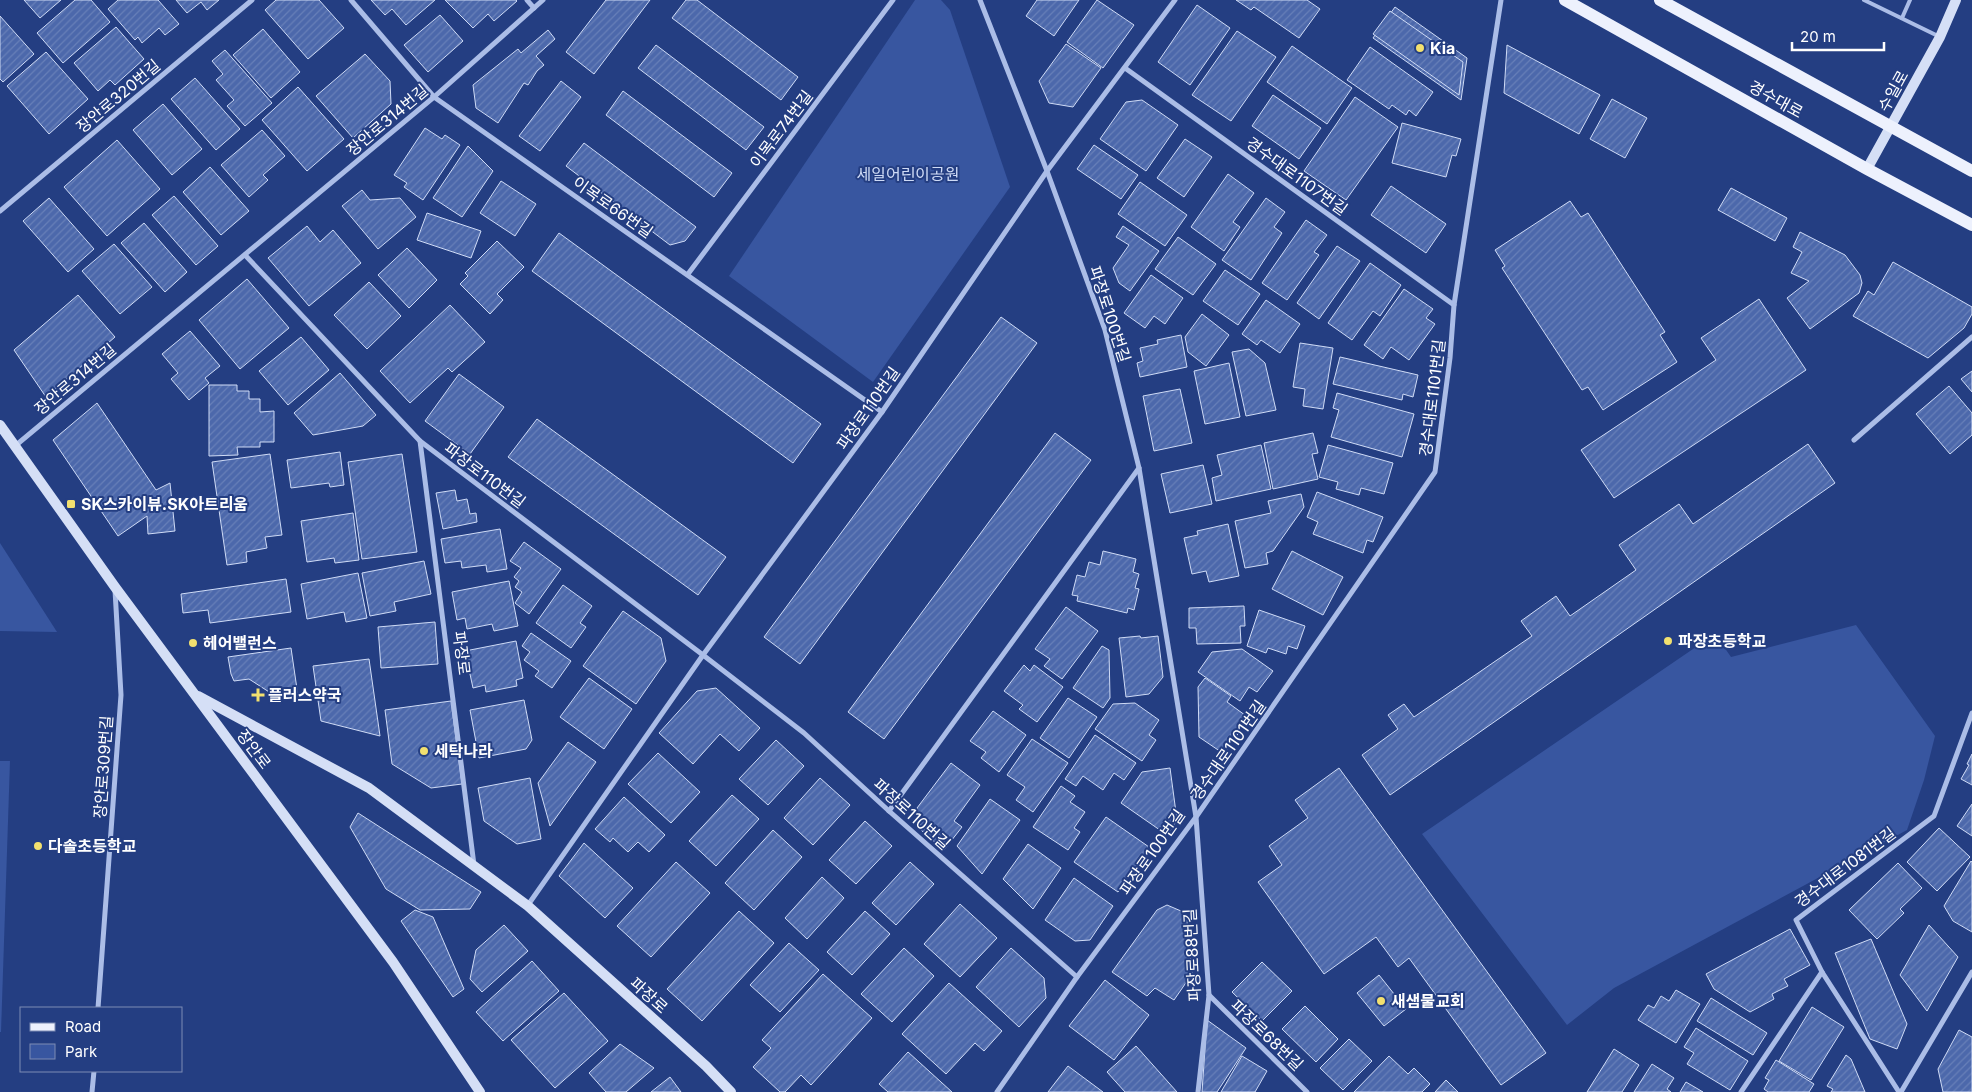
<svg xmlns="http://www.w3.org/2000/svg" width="1972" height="1092" viewBox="0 0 1972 1092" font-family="Inter,'Noto Sans KR',sans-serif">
	<defs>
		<pattern id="building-hatch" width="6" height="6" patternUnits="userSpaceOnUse" patternTransform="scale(1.25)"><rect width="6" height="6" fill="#4c68ab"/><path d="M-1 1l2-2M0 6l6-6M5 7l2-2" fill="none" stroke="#677fb8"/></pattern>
	</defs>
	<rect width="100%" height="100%" fill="#243e82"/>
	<g fill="#3856a0">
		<polygon points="915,0 941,0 950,10 1010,187 873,382 729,276"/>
		<polygon points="0,543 57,632 0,631"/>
		<polygon points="1856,625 1935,736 1924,780 1907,830 1614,988 1567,1025 1422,834 1715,634 1731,657"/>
		<polygon points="0,761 10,761 1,1032 0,1032"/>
	</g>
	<g fill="url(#building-hatch)" stroke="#cfdbf6">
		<polygon points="24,0 61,0 40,18"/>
		<polygon points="75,0 91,0 110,22 63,63 37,33"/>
		<polygon points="118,0 158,0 179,24 165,35 159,28 142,43 138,37 135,40 108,9"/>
		<polygon points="176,0 219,0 207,10 201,2 187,13"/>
		<polygon points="276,0 319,0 344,28 308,59 265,10"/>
		<polygon points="371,0 435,0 406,25 392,9 385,15"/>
		<polygon points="445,0 516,0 517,1 494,21 488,14 473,28"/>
		<polygon points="606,0 650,0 594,74 566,52"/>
		<polygon points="686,0 697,0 798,77 781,100 672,18"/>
		<polygon points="1037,0 1079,0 1054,36 1026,16"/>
		<polygon points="1097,0 1134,25 1103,68 1067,42"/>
		<polygon points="1236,0 1307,0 1320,9 1299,38 1254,7 1251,10"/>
		<polygon points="1197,5 1230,28 1190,85 1158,62"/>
		<polygon points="1395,7 1467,58 1461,100 1373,38"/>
		<polygon points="1390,11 1463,62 1459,95 1373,34"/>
		<polygon points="440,15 463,41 428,72 404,45"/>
		<polygon points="0,16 34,54 3,82 0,79"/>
		<polygon points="116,27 144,59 115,85 110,80 98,91 74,63"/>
		<polygon points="263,29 300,72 271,98 233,55"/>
		<polygon points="548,30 555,39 536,56 544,65 537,71 528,85 524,83 498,123 476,108 473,85 518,49 521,53"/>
		<polygon points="1237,31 1276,57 1231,121 1192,95"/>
		<polygon points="1066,44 1101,68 1073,107 1049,103 1039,81"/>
		<polygon points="656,45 764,127 746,150 638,68"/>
		<polygon points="1507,45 1600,95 1579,134 1504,93"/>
		<polygon points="1292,46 1352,88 1327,124 1267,82"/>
		<polygon points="1370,47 1433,92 1416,116 1409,110 1406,115 1392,105 1389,109 1347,80"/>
		<polygon points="225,50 272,103 245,126 227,106 234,100 216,80 223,74 212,61"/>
		<polygon points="46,52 88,99 49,134 7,86"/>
		<polygon points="365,54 390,81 391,104 353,138 316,96"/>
		<polygon points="195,78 240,129 216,150 171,99"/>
		<polygon points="561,81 581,97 540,151 519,136"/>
		<polygon points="298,87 344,139 307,171 262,120"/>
		<polygon points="623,91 732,173 714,197 606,115"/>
		<polygon points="1273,95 1321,128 1299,159 1252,126"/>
		<polygon points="1355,97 1398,127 1346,200 1304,171"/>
		<polygon points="1612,99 1647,118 1625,158 1590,139"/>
		<polygon points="1142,100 1178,125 1146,171 1100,139 1126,102"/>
		<polygon points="163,104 202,149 172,175 133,130"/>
		<polygon points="1402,123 1461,139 1456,156 1452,155 1446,177 1392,163"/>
		<polygon points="425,128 442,139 445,135 460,145 423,200 404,187 407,183 394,175"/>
		<polygon points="262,130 285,156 263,175 268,180 249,197 221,165"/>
		<polygon points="1185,139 1212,157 1184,197 1157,178"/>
		<polygon points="117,140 160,189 107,236 64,187"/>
		<polygon points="584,143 696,227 685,241 670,245 566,166"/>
		<polygon points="1094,145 1138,175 1121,199 1077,169"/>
		<polygon points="468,146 493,171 462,217 433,198"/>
		<polygon points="210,167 249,211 221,235 183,192"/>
		<polygon points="1228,174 1254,193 1233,222 1240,227 1224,251 1191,227"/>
		<polygon points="501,181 536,204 515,236 480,213"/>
		<polygon points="1140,182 1187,215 1165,246 1118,214"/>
		<polygon points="1391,186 1446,224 1426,253 1371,215"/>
		<polygon points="1731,188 1787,218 1775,241 1718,210"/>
		<polygon points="362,190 370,200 400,198 416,217 378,249 342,206"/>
		<polygon points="174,196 218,246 196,265 152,215"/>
		<polygon points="49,198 94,249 68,272 23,221"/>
		<polygon points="1266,198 1285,212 1274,227 1282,233 1251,280 1222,260"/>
		<polygon points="1570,201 1581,217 1588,213 1665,332 1660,335 1677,362 1603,410 1588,387 1582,390 1502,268 1505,266 1495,250"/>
		<polygon points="427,213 481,231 471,258 417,240"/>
		<polygon points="1306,220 1327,235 1314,252 1319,255 1287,300 1262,283"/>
		<polygon points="144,223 187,272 165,292 121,243"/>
		<polygon points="307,226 320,242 333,230 361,263 309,306 268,258"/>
		<polygon points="1123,226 1159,251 1130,291 1119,283 1113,268 1129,245 1116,237"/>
		<polygon points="1800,232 1845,255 1860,275 1862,283 1859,293 1810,329 1787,298 1809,281 1791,273 1802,252 1793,247"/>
		<polygon points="559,233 821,424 793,463 532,271"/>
		<polygon points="1178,237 1216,264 1193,295 1155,269"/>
		<polygon points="497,241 524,267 497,294 503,300 490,314 460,284 468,276 465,273"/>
		<polygon points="114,244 152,287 120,314 82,271"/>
		<polygon points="1337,246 1360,261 1319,319 1297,303"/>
		<polygon points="407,248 437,280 409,308 378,275"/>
		<polygon points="1893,262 1972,307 1972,314 1964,328 1928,358 1853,316 1868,291 1874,295"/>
		<polygon points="1370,263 1401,285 1380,316 1373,311 1352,340 1328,323"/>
		<polygon points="1225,270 1260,294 1238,325 1203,301"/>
		<polygon points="1151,275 1183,298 1165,324 1154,316 1145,328 1124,313"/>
		<polygon points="247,279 289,328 240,369 199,320"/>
		<polygon points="369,282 401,316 367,349 334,315"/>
		<polygon points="1404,289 1433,309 1426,318 1435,324 1409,360 1391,347 1383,359 1364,345"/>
		<polygon points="78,295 115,337 46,397 14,350"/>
		<polygon points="1759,299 1806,370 1614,498 1581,450 1716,360 1701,338"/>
		<polygon points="1266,300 1300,324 1280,353 1261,340 1257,345 1242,334"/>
		<polygon points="450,305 485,342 452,372 448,368 410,403 380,371"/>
		<polygon points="1202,314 1229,335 1206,366 1188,352 1185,337"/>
		<polygon points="1001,317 1037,343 800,664 764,637"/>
		<polygon points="190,331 220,366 205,378 209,383 189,400 171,379 178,373 162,354"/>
		<polygon points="1181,335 1187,367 1140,377 1137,363 1143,361 1140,348 1158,344 1157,340"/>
		<polygon points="301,337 329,370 288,405 259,371"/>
		<polygon points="1300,343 1333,348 1323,409 1303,406 1305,389 1293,387"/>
		<polygon points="1249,349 1265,363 1276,410 1246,416 1232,352"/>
		<polygon points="1340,357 1418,375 1413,397 1403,394 1402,400 1333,384"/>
		<polygon points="1229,363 1240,417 1205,424 1194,371"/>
		<polygon points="1972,371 1972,392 1961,379"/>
		<polygon points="340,373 376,415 363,426 313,435 294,413"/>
		<polygon points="459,374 504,407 470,454 425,421"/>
		<polygon points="209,385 237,385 237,391 249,391 249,399 260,399 260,412 274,411 274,442 260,442 260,447 237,447 238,455 209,456"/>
		<polygon points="1949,386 1972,413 1972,435 1950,454 1916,414"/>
		<polygon points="1180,389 1192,443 1154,451 1143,396"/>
		<polygon points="1337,393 1414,414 1402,457 1331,437 1339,410 1333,408"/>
		<polygon points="97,403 156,490 170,483 175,531 148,534 147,516 118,536 53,440"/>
		<polygon points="537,419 726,557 698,595 508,457"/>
		<polygon points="1055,433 1091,460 884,739 848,712"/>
		<polygon points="1313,433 1318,453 1312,454 1318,479 1273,489 1264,443"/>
		<polygon points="1808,444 1835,483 1390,795 1362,755 1398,729 1388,715 1404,704 1414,717 1532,636 1521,621 1556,596 1570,616 1636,570 1619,545 1679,504 1693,524"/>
		<polygon points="1261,445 1271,489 1216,501 1212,478 1222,475 1217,455"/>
		<polygon points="1328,445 1393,463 1384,494 1361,488 1359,495 1336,489 1338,482 1319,477"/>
		<polygon points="340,452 344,485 330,487 329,483 291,488 287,460"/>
		<polygon points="270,454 282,535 265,537 267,548 246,552 247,562 227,565 212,462"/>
		<polygon points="402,454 417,552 362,559 348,462"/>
		<polygon points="1203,465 1212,504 1170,513 1161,474"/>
		<polygon points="455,490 457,501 467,499 470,514 476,513 477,522 443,529 436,493"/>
		<polygon points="1317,492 1383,517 1373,542 1367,540 1363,553 1313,534 1318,522 1307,517"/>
		<polygon points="1301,494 1304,507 1273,551 1266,553 1268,564 1245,568 1235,521 1271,513 1268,501"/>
		<polygon points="353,513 359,560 335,563 334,558 307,562 301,521"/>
		<polygon points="1228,524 1239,576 1209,582 1206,571 1192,574 1184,538 1198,535 1197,531"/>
		<polygon points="500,529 507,569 487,572 486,565 462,568 461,561 445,563 441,539"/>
		<polygon points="524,542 561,569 529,614 515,603 522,592 515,587 519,581 514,577 521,568 510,561"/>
		<polygon points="1103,551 1136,559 1133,572 1139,574 1135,588 1139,589 1134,610 1128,608 1127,613 1077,601 1078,596 1072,595 1077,575 1085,577 1089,562 1100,565"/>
		<polygon points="1292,551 1343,577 1323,615 1272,589"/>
		<polygon points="424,561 431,594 394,602 396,611 370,616 362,573"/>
		<polygon points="358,573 367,618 346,622 344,612 307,619 301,584"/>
		<polygon points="286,579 291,612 210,623 208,610 183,613 181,594"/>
		<polygon points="509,581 518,626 494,631 492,624 467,629 465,618 457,620 452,592"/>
		<polygon points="563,585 592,606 580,623 586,627 571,648 536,623"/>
		<polygon points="1244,606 1245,626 1240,626 1241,643 1197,644 1196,628 1189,628 1189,608"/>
		<polygon points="1066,607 1098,631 1062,679 1044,666 1050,659 1035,649"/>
		<polygon points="1259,610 1305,626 1297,649 1288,646 1286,654 1268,648 1266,653 1247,646"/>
		<polygon points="623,611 661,638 666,661 636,704 583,666"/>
		<polygon points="435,622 438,664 381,668 378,627"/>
		<polygon points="531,633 571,661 552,688 535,676 539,671 524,660 530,652 522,646"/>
		<polygon points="1140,636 1141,638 1158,636 1163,677 1149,694 1126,697 1119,638"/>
		<polygon points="516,641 523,678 516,680 517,686 486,692 485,685 473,688 465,651"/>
		<polygon points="1102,646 1109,650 1110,698 1103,708 1073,688"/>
		<polygon points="291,648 298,696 280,699 249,679 234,681 231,674 228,657"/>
		<polygon points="1242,649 1273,671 1257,692 1249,687 1240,701 1198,672 1212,652"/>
		<polygon points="369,659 380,736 321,721 313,666"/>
		<polygon points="1024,665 1030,671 1034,665 1063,687 1037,722 1019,709 1023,705 1004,691"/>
		<polygon points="589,678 632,709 604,749 560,717"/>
		<polygon points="1205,678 1231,696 1227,702 1249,718 1224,754 1199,737 1198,687"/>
		<polygon points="716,688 760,728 739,751 720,734 693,764 659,733 697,691"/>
		<polygon points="1068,698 1097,717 1069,758 1040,738"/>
		<polygon points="524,700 532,740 526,749 479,758 470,710"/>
		<polygon points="451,701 462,784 431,788 392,764 385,710"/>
		<polygon points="1135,703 1159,720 1149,735 1156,740 1142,761 1095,729 1113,704"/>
		<polygon points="993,711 1026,735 999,772 981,758 986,752 970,741"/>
		<polygon points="1095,735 1136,763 1124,780 1114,773 1103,790 1083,776 1076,786 1065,779"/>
		<polygon points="1032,739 1068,763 1033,812 1016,800 1025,787 1007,775"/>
		<polygon points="776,740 804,766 768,805 739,779"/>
		<polygon points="568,742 596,762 550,826 538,783"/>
		<polygon points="658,753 700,792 671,823 628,784"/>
		<polygon points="1972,754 1972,785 1961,779 1969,765 1967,764"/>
		<polygon points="951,763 980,785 954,821 962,827 944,850 921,830 917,808"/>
		<polygon points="1170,768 1177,820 1167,835 1121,803 1142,772"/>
		<polygon points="1339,768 1546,1053 1501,1085 1409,958 1398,967 1376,937 1324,974 1258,882 1282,865 1269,846 1308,818 1295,800"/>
		<polygon points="530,778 541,839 517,844 484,821 478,788"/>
		<polygon points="820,778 850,805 813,845 784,818"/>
		<polygon points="1061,786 1075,796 1070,802 1085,812 1074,828 1080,832 1068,850 1033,827"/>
		<polygon points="732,795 759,819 716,866 689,841"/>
		<polygon points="624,797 665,835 649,852 638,842 628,852 613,838 610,842 595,829"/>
		<polygon points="990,799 1020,820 982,874 957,846"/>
		<polygon points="1972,804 1972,836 1957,826"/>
		<polygon points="358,813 481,892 470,909 420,910 386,889 350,827"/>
		<polygon points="1106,817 1149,847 1118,892 1074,862"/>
		<polygon points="865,821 892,846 856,884 829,860"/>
		<polygon points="1939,828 1970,857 1937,891 1907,862"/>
		<polygon points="773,830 802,857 754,910 725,883"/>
		<polygon points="584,843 633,888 605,918 559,876"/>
		<polygon points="1028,844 1061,868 1033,909 1003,879"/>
		<polygon points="1971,861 1972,862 1972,932 1953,921 1944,906"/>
		<polygon points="676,862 710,893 651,957 617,926"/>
		<polygon points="910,862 934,884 896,925 872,903"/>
		<polygon points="1898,863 1922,888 1900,909 1904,913 1877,939 1849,910"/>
		<polygon points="822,877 844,898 807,939 785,918"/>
		<polygon points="1074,878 1113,906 1090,940 1075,941 1045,920"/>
		<polygon points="960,904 997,938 960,977 924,944"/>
		<polygon points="1167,905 1181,911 1187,921 1192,974 1174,1000 1155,988 1147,996 1112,972 1157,910"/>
		<polygon points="415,910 433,917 464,989 453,997 401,921"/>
		<polygon points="739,911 774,943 702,1021 667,989"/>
		<polygon points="865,911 890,934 852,975 827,952"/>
		<polygon points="504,925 528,951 482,992 470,979 476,950"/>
		<polygon points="1929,925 1958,957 1927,1011 1900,975"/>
		<polygon points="1790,929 1810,965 1784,979 1788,986 1772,994 1774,999 1750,1012 1714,989 1706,974"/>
		<polygon points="1871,939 1907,1024 1897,1049 1870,1039 1835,953"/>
		<polygon points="789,943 819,970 780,1012 750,985"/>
		<polygon points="904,948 934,976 892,1022 861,994"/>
		<polygon points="1011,948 1044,978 1046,998 1019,1027 976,987"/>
		<polygon points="532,961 559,991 503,1041 476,1012"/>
		<polygon points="1262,962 1292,991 1262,1021 1232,992"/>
		<polygon points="823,974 872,1018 811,1085 801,1075 785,1092 780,1092 753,1067 771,1048 762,1040"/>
		<polygon points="1379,975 1406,1009 1384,1026 1357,993"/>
		<polygon points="1105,980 1149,1015 1114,1060 1069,1026"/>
		<polygon points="949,983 1002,1031 984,1051 975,1043 946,1074 902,1034"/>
		<polygon points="1676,990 1700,1004 1676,1043 1638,1020 1648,1005 1654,1008 1661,996 1669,1001"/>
		<polygon points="564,993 608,1041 555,1088 511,1040"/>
		<polygon points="1711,998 1767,1033 1753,1055 1697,1021"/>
		<polygon points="1305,1006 1338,1039 1316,1062 1282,1029"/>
		<polygon points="1812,1007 1844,1027 1811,1080 1779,1061"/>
		<polygon points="1207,1020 1246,1048 1217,1092 1202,1092"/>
		<polygon points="1696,1028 1748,1061 1730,1090 1687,1064 1694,1053 1684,1047"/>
		<polygon points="1959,1030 1972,1037 1972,1092 1943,1092 1938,1069"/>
		<polygon points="1349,1039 1372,1061 1343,1090 1320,1068"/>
		<polygon points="620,1044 654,1068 626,1092 606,1092 589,1073"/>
		<polygon points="1136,1046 1177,1092 1125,1092 1107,1072"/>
		<polygon points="1614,1049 1639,1065 1622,1092 1587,1092"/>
		<polygon points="908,1052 952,1092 888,1092 879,1084"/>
		<polygon points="1846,1055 1851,1059 1865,1092 1831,1092 1833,1089 1827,1086"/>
		<polygon points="1242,1056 1267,1071 1255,1092 1221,1092"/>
		<polygon points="1389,1056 1408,1074 1414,1068 1430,1084 1422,1092 1354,1092"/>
		<polygon points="1776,1060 1814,1084 1809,1092 1768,1092 1764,1089 1769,1080 1765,1078"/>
		<polygon points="1652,1064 1674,1078 1667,1089 1671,1092 1634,1092"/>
		<polygon points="1068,1066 1103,1092 1048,1092"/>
		<polygon points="670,1077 681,1092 651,1092"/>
		<polygon points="1446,1080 1458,1092 1435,1092"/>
		<polygon points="1686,1082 1703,1092 1680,1092"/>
	</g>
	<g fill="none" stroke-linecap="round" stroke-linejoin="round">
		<g stroke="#abbde7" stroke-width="4">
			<polyline points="1864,0 1938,36"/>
			<polyline points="1902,18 1910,0"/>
		</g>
		<g stroke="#abbde7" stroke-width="5">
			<polyline points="351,0 434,97 882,412"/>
			<polyline points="527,0 534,8"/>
			<polyline points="980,0 1047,171 1105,330 1139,468 1196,817 1209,995 1198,1092"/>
			<polyline points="1125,68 1454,305"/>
			<polyline points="0,211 252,0"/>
			<polyline points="245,255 420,441 703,655 804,733 889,811 1077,977"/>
			<polyline points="688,274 893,0"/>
			<polyline points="1854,440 1972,337"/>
			<polyline points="420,441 474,865"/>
			<polyline points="15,446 434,97 543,0"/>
			<polyline points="889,811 1139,468"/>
			<polyline points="528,905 703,655 882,412 1047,171 1175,0"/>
			<polyline points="1209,995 1307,1092"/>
			<polyline points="98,1008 121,695 115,590"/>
			<polyline points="92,1092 94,1071"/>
			<polyline points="997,1092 1077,977 1196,817 1435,472 1450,358 1454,305 1501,0"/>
			<polyline points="1741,1092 1822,972"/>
			<polyline points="1899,1092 1822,972 1796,920 1934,816 1972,713"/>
			<polyline points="1901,1092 1972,972"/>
		</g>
		<g stroke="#d5dff6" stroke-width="10">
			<polyline points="1867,169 1940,37 1956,0"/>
			<polyline points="0,425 115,587 393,962 480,1092"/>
			<polyline points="198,696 369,788 528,906 706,1066 731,1092"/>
		</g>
		<g stroke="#edf1fd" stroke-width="12">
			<polyline points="1565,0 1867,169 1972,225"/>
			<polyline points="1660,0 1972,171"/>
		</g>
	</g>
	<g fill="#f2e06f" stroke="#243e82" stroke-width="2">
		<circle cx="1420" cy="48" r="5"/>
		<rect x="66" y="499" width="10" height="10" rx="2.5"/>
		<circle cx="1668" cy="641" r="5"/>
		<circle cx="193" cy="643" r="5"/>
		<path d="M255.5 687.5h5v5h5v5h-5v5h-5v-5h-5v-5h5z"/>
		<circle cx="424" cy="751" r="5"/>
		<circle cx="38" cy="846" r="5"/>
		<circle cx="1381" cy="1001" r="5"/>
	</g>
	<g text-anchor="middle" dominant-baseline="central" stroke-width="4" stroke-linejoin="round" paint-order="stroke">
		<g font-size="16" font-weight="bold" fill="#fff" stroke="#243e82" text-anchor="start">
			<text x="1430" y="48">Kia</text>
			<text x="81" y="504">SK스카이뷰.SK아트리움</text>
			<text x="1678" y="641">파장초등학교</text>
			<text x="203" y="643">헤어밸런스</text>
			<text x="268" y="695">플러스약국</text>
			<text x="434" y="751">세탁나라</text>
			<text x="48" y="846">다솔초등학교</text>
			<text x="1391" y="1001">새샘물교회</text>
		</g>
		<g font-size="16" fill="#fff" stroke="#243e82">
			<text transform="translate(1893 91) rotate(-61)">수일로</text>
			<text transform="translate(118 96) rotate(-40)">장안로320번길</text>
			<text transform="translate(1776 99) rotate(29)">경수대로</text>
			<text transform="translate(387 120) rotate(-40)">장안로314번길</text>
			<text transform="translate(781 129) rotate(-53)">이목로74번길</text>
			<text transform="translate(1297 176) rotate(36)">경수대로1107번길</text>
			<text transform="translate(613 207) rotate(35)">이목로66번길</text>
			<text transform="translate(1110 314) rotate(72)">파장로100번길</text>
			<text transform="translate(75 379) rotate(-40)">장안로314번길</text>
			<text transform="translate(1432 398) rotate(-83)">경수대로1101번길</text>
			<text transform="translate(868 408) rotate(-55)">파장로110번길</text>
			<text transform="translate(485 475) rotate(37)">파장로110번길</text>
			<text transform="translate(462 653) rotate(83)">파장로</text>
			<text transform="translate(254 749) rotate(53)">장안로</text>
			<text transform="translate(1228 750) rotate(-55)">경수대로1101번길</text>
			<text transform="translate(103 767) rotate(-86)">장안로309번길</text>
			<text transform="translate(912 814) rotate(42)">파장로110번길</text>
			<text transform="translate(1152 852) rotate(-55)">파장로100번길</text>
			<text transform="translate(1845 867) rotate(-37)">경수대로1081번길</text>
			<text transform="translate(1192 955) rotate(-93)">파장로88번길</text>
			<text transform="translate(649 995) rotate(42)">파장로</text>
			<text transform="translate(1267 1035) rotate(44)">파장로68번길</text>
		</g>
		<g font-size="16" fill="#cfdbf6" stroke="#243e82">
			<text x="908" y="174">세일어린이공원</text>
		</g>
	</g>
	<rect x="20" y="1007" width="162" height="65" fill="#243e82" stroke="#7c8bb4"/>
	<rect x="30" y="1023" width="25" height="8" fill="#edf1fd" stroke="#7c8bb4"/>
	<text x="65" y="1032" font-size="15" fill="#ffffff">Road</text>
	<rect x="30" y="1044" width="25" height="15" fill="#3856a0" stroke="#7c8bb4"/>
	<text x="65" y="1057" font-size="15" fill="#ffffff">Park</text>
	<path d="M1792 42v8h92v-8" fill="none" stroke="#ffffff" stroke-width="2.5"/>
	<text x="1800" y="42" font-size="15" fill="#ffffff" stroke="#243e82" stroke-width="4" paint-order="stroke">20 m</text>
</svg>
